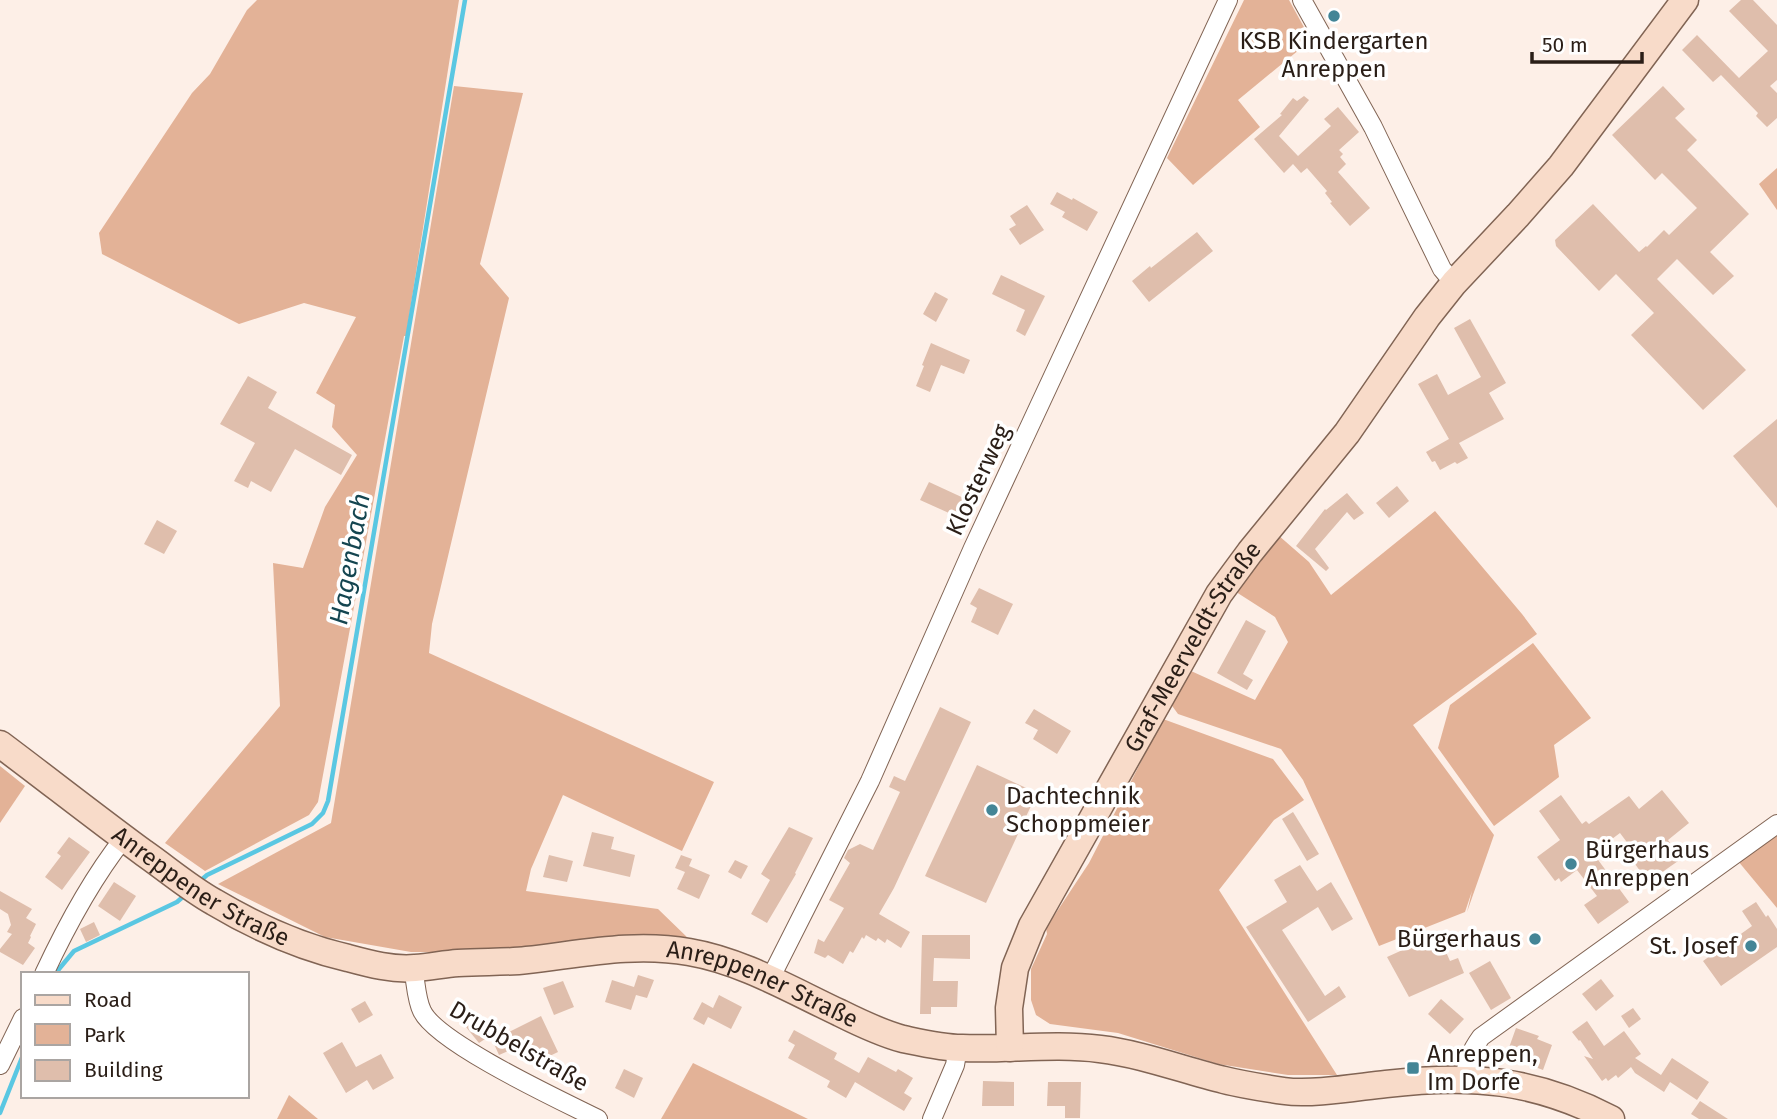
<svg xmlns="http://www.w3.org/2000/svg" width="1777" height="1119" viewBox="0 0 1777 1119" font-family="'Fira Sans',sans-serif">
	<rect width="100%" height="100%" fill="#fdefe7"/>
	<g fill="#e3b297">
		<polygon points="257,0 459,0 406,336 404,336 318,802 309,815 205,871 165,843 280,706 273,563 303,568 325,507 357,455 332,427 335,405 316,393 356,317 304,303 239,324 102,254 99,233 192,93 210,74 247,10"/>
		<polygon points="1244,0 1289,0 1311,40 1238,100 1260,127 1193,185 1167,158"/>
		<polygon points="454,86 523,93 480,264 509,298 432,624 429,653 714,782 682,851 563,795 531,869 526,891 658,909 689,939 450,952 411,952 325,937 218,884 331,823"/>
		<polygon points="1777,168 1777,210 1759,184"/>
		<polygon points="1435,511 1522,614 1537,634 1413,725 1494,835 1467,912 1472,891 1465,912 1379,946 1303,780 1281,749 1178,714 1170,703 1191,671 1255,700 1288,642 1275,617 1233,590 1278,535 1309,562 1331,595"/>
		<polygon points="1533,643 1591,718 1554,745 1559,777 1494,826 1438,748 1450,705"/>
		<polygon points="1163,719 1273,759 1304,800 1274,820 1219,890 1337,1075 1288,1075 1218,1064 1118,1033 1050,1024 1036,1015 1031,1000 1031,969 1047,934 1046,928 1089,863"/>
		<polygon points="0,766 25,786 0,823"/>
		<polygon points="1777,833 1777,908 1738,861"/>
		<polygon points="693,1063 808,1119 661,1119"/>
		<polygon points="289,1095 318,1119 277,1119"/>
	</g>
	<g fill="none" stroke-linecap="round" stroke-linejoin="round">
		<g stroke="#5ac7e2" stroke-width="4.5">
			<polyline points="199,882 207,875 312,824 323,813 328,801 465,0"/>
			<polyline points="56,974 59,969 74,951 177,902 185,895"/>
			<polyline points="0,1113 23,1055"/>
		</g>
	</g>
	<g fill="#dfbeac">
		<polygon points="1741,0 1753,0 1777,25 1777,80 1770,86 1777,93 1777,118 1767,127 1756,116 1758,113 1721,75 1713,82 1682,50 1697,35 1739,78 1768,51 1729,11"/>
		<polygon points="1663,86 1685,109 1675,118 1697,140 1687,150 1749,214 1710,252 1734,276 1713,295 1677,259 1657,279 1746,370 1703,410 1631,335 1654,313 1616,274 1599,291 1556,246 1555,240 1593,204 1639,252 1646,246 1647,247 1664,230 1669,235 1697,208 1662,173 1655,180 1612,135"/>
		<polygon points="1304,96 1309,100 1279,136 1298,156 1331,126 1324,119 1338,107 1359,132 1339,150 1343,154 1340,157 1346,164 1338,172 1370,208 1350,226 1330,203 1332,202 1325,193 1327,191 1307,168 1301,173 1293,164 1284,173 1254,139 1282,115 1280,114 1293,98 1297,101"/>
		<polygon points="1057,192 1072,200 1073,198 1098,212 1087,231 1062,217 1065,212 1050,204"/>
		<polygon points="1027,205 1044,230 1020,245 1009,229 1016,225 1010,216"/>
		<polygon points="1197,232 1213,251 1149,302 1132,281 1150,266 1151,268"/>
		<polygon points="1001,275 1045,296 1025,336 1016,331 1025,310 992,294"/>
		<polygon points="935,292 948,299 936,322 923,314"/>
		<polygon points="1470,319 1506,383 1489,393 1504,419 1459,443 1468,458 1457,464 1455,462 1440,470 1435,461 1432,462 1426,452 1449,439 1418,384 1437,374 1448,395 1481,377 1454,328"/>
		<polygon points="931,343 970,360 964,374 941,365 930,392 916,386 924,366 922,365"/>
		<polygon points="248,376 277,392 268,408 352,455 341,475 295,449 271,492 251,481 248,488 234,481 255,443 220,424"/>
		<polygon points="1777,419 1777,508 1733,456"/>
		<polygon points="929,482 968,500 960,518 920,500"/>
		<polygon points="1397,486 1409,501 1389,518 1376,503"/>
		<polygon points="1347,493 1364,513 1354,520 1347,512 1315,549 1329,568 1326,571 1296,546 1325,509 1326,510"/>
		<polygon points="157,520 177,531 164,554 144,544"/>
		<polygon points="979,588 1013,604 998,635 971,622 977,608 970,604"/>
		<polygon points="1246,620 1266,631 1243,674 1253,680 1247,690 1217,673"/>
		<polygon points="940,707 971,722 894,888 879,914 910,932 901,948 887,939 885,943 878,938 876,941 866,935 864,939 862,937 853,953 850,951 843,964 828,955 825,958 814,953 818,939 824,942 844,908 829,900 850,863 844,858 848,850 860,844 873,850 900,792 889,787 894,776 905,781"/>
		<polygon points="1034,709 1071,731 1057,754 1033,739 1038,730 1025,723"/>
		<polygon points="977,765 1037,793 986,903 925,876"/>
		<polygon points="1662,790 1689,823 1668,840 1681,859 1648,882 1630,857 1635,853 1620,833 1593,853 1629,902 1598,924 1584,905 1597,896 1577,870 1561,882 1559,878 1555,881 1537,857 1560,840 1539,811 1561,795 1582,824 1586,821 1589,824 1629,796 1639,809"/>
		<polygon points="1293,812 1319,854 1307,861 1282,819"/>
		<polygon points="789,827 813,838 795,873 796,874 767,923 751,914 770,880 761,874"/>
		<polygon points="592,832 614,837 611,849 635,855 630,877 583,866"/>
		<polygon points="69,837 90,852 62,890 45,877 61,856 57,853"/>
		<polygon points="549,855 573,861 567,882 543,877"/>
		<polygon points="681,855 692,859 689,866 710,875 699,899 677,889 685,872 675,868"/>
		<polygon points="735,860 748,866 741,879 728,872"/>
		<polygon points="1300,865 1317,891 1331,882 1353,919 1332,931 1318,907 1282,930 1325,996 1339,986 1346,997 1308,1022 1246,927 1287,902 1274,880"/>
		<polygon points="114,882 136,896 120,921 98,906"/>
		<polygon points="0,891 32,909 26,918 36,924 30,936 31,937 28,943 35,948 23,965 0,952 0,949 12,934 7,932 11,925 8,914 0,909"/>
		<polygon points="1756,902 1766,917 1768,915 1777,929 1777,947 1721,986 1703,961 1752,926 1742,911"/>
		<polygon points="94,922 100,935 86,942 80,929"/>
		<polygon points="1438,934 1450,961 1458,958 1464,973 1409,997 1387,957"/>
		<polygon points="922,935 970,935 970,959 934,958 933,981 958,981 957,1007 931,1007 931,1014 920,1014"/>
		<polygon points="1490,961 1511,998 1491,1010 1469,973"/>
		<polygon points="638,975 654,980 647,998 636,995 631,1010 605,1002 612,980 634,987"/>
		<polygon points="1601,979 1614,996 1596,1011 1582,994"/>
		<polygon points="563,981 574,1007 554,1015 543,988"/>
		<polygon points="719,995 742,1007 731,1029 708,1017 704,1025 693,1019 702,1002 713,1008"/>
		<polygon points="1441,999 1464,1019 1450,1034 1428,1014"/>
		<polygon points="365,1001 373,1015 359,1023 351,1009"/>
		<polygon points="1633,1008 1641,1019 1629,1028 1621,1016"/>
		<polygon points="541,1016 558,1052 533,1064 524,1044 499,1055 490,1035 503,1029 505,1034"/>
		<polygon points="477,1020 488,1037 479,1043 466,1027"/>
		<polygon points="1587,1021 1604,1046 1624,1031 1641,1054 1635,1058 1661,1075 1672,1058 1709,1082 1697,1100 1670,1082 1664,1092 1635,1073 1631,1067 1618,1078 1616,1075 1608,1081 1606,1078 1602,1081 1584,1056 1593,1059 1580,1040 1579,1041 1572,1032"/>
		<polygon points="1516,1028 1539,1036 1537,1039 1552,1045 1543,1070 1506,1056"/>
		<polygon points="794,1030 837,1053 834,1059 859,1073 868,1057 896,1072 898,1069 913,1078 904,1093 912,1098 904,1111 855,1082 846,1098 827,1087 830,1081 788,1058 795,1045 788,1041"/>
		<polygon points="342,1042 356,1067 381,1054 394,1078 373,1090 367,1080 346,1093 323,1053"/>
		<polygon points="624,1069 643,1078 634,1098 615,1088"/>
		<polygon points="983,1081 1014,1082 1014,1106 982,1106"/>
		<polygon points="1048,1082 1081,1082 1080,1118 1065,1118 1065,1106 1047,1106"/>
		<polygon points="1700,1101 1728,1119 1699,1119 1691,1114"/>
	</g>
	<g fill="none" stroke-linecap="round" stroke-linejoin="round">
		<defs>
			<g id="street">
				<polyline points="1302,0 1373,127 1442,269 1454,283"/>
				<path d="M413 968C416 982 416 999 422 1011 437 1043 562 1101 598 1119"/>
				<path d="M44 974C65 929 93 877 124 838"/>
				<polyline points="770,979 870,781 973,548 1228,0"/>
				<polyline points="0,1065 23,1018"/>
				<path d="M1465 1079C1466 1062 1471 1051 1481 1037L1777 824"/>
				<polyline points="932,1119 955,1065 958,1048"/>
			</g>
			<g id="secondary">
				<path id="s1" d="M0 744C48 780 95 817 144 853 167 869 189 888 214 902 256 927 300 947 348 958 370 964 393 970 415 968 430 967 444 964 458 963 481 961 504 963 527 960 581 954 634 942 689 952 742 961 791 990 840 1013 860 1023 881 1033 903 1039 922 1043 943 1048 962 1048 1008 1050 1054 1043 1100 1049 1142 1054 1183 1070 1224 1080 1244 1085 1264 1088 1284 1091 1312 1095 1357 1087 1386 1084 1471 1074 1534 1079 1611 1119"/>
				<path id="s2" d="M1010 1048 1009 1008 1015 968 1032 926 1219 594 1250 552 1347 433 1427 317 1454 283 1518 215 1561 166 1685 0"/>
			</g>
		</defs>
		<use href="#street" stroke="#816454" stroke-width="20"/>
		<use href="#secondary" stroke="#816454" stroke-width="29"/>
		<use href="#street" stroke="#fff" stroke-width="18"/>
		<use href="#secondary" stroke="#f8dbc9" stroke-width="26"/>
	</g>
	<g fill="#438596" stroke="#fff" stroke-width="2.5">
		<circle cx="1334" cy="16" r="7"/>
		<circle cx="992" cy="810" r="7"/>
		<circle cx="1571" cy="864" r="7"/>
		<circle cx="1535" cy="939" r="7"/>
		<circle cx="1751" cy="946" r="7"/>
		<rect x="1406" y="1061" width="14" height="14" rx="3.5"/>
	</g>
	<g text-anchor="middle" dominant-baseline="central" stroke-width="7" stroke-linejoin="round" paint-order="stroke">
		<g font-size="24" fill="#2a1e17" stroke="#fff" text-anchor="start">
			<text x="1334" y="41" text-anchor="middle">KSB Kindergarten<tspan x="1334" dy="28">Anreppen</tspan></text>
			<text x="1006" y="796">Dachtechnik<tspan x="1006" dy="28">Schoppmeier</tspan></text>
			<text x="1585" y="850">Bürgerhaus<tspan x="1585" dy="28">Anreppen</tspan></text>
			<text x="1521" y="939" text-anchor="end">Bürgerhaus</text>
			<text x="1737" y="946" text-anchor="end">St. Josef</text>
			<text x="1427" y="1054">Anreppen,<tspan x="1427" dy="28">Im Dorfe</tspan></text>
		</g>
		<g font-size="24" fill="#2a1e17" stroke="#fff">
			<text transform="translate(978 480) rotate(-65)">Klosterweg</text>
			<text stroke="none"><textPath href="#s2" startOffset="448">Graf-Meerveldt-Straße</textPath></text>
			<text stroke="none"><textPath href="#s1" startOffset="247">Anreppener Straße</textPath></text>
			<text stroke="none"><textPath href="#s1" startOffset="835">Anreppener Straße</textPath></text>
			<text transform="translate(519 1046) rotate(30)">Drubbelstraße</text>
		</g>
		<g font-size="26" font-style="italic" fill="#144550" stroke="#fff">
			<text transform="translate(350 559) rotate(-80)">Hagenbach</text>
		</g>
	</g>
	<rect x="21" y="972" width="228" height="126" fill="#ffffff" stroke="#aaa5a2" stroke-width="2"/>
	<rect x="35" y="995" width="35" height="10" fill="#f8dbc9" stroke="#aaa5a2" stroke-width="2"/>
	<text x="84" y="1007" font-size="21" fill="#2a1e17">Road</text>
	<rect x="35" y="1024" width="35" height="21" fill="#e3b297" stroke="#aaa5a2" stroke-width="2"/>
	<text x="84" y="1042" font-size="21" fill="#2a1e17">Park</text>
	<rect x="35" y="1060" width="35" height="21" fill="#dfbeac" stroke="#aaa5a2" stroke-width="2"/>
	<text x="84" y="1077" font-size="21" fill="#2a1e17">Building</text>
	<path d="M1532 52v10h110v-10" fill="none" stroke="#2a1e17" stroke-width="3.5"/>
	<text x="1542" y="52" font-size="21" fill="#2a1e17" stroke="#ffffff" stroke-width="5" paint-order="stroke">50 m</text>
</svg>
